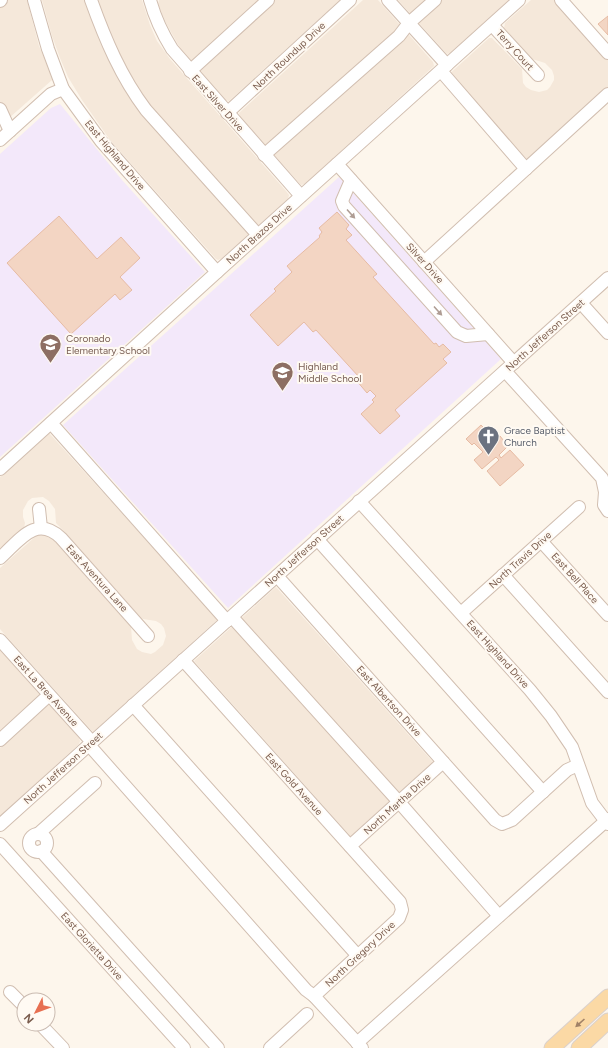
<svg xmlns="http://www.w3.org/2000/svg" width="608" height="1048" viewBox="0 0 608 1048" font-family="Figtree,sans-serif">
	<rect width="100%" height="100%" fill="#fdf6ec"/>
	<g fill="#f5e8da">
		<polygon points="0,0 27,0 39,46 53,78 52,80 0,126"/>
		<polygon points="42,0 142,0 150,25 157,41 170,59 286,191 289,195 288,199 223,258 218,260 216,259 110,140 82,100 68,77 60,58 52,36"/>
		<polygon points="159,0 340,0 229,101 225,100 181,50 166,23 158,4"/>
		<polygon points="363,0 378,0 433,62 434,66 305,184 301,185 240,117 239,113"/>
		<polygon points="398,0 509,0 450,53 447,54"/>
		<polygon points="531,0 561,0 608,53 608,94 526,169 446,77 489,38 492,38 522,69 523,83 526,87 531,90 539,92 547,90 550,87 554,80 554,76 552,70 545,63 532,59 504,28 505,23"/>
		<polygon points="49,433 218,619 93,732 0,629 0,568 35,537 40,534 46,533 52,538 131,626 132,640 137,649 142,652 151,654 155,652 163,645 166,636 164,628 161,624 156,621 143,619 140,617 59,526 56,523 55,509 49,501 43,497 32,498 28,501 23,510 23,517 25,523 24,528 0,550 0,477"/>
		<polygon points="276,587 433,762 352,838 194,661"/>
		<polygon points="0,649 41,695 0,732"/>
		<polygon points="49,704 79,738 80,741 79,744 0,817 0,748"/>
	</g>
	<g fill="#f3e8fa">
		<polygon points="60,104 122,180 205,272 0,457 0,154 51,108"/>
		<polygon points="339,177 501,359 228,608 63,425"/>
	</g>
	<g fill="#f3d5c3" stroke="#e6bba3">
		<polygon points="608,16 608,35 598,24"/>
		<polygon points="337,212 349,225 346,229 352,235 346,240 377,274 373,277 434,344 436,343 439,347 443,344 451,352 443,359 447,363 395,410 400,416 380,434 361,414 374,402 372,400 376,396 370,390 367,393 356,380 359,377 316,330 313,332 304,322 278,346 250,315 276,291 274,289 292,272 287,266 320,237 319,236 322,232 319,228"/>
		<polygon points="59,216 97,259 121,237 140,258 120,277 132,290 120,300 115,294 71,334 7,263"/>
		<polygon points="481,425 496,440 500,436 508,446 499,455 501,458 510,450 524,465 500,486 487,471 499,460 496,457 482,469 474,460 483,452 474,443 472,445 466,439"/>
	</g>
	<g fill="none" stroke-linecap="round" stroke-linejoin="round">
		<defs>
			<g id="minor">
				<polyline points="34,0 48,49 63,89 101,141 217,272"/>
				<path d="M91 0C105 39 121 77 146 110L258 235"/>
				<path d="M150 0C155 18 162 33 172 49L301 196"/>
				<polyline points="388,0 447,65"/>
				<polyline points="561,0 608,53"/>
				<polyline points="0,1 1,0"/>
				<polyline points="492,25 538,75"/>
				<polyline points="190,71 268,0"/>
				<polyline points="441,71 526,169"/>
				<polyline points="0,109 10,131"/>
				<polyline points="227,113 350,0"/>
				<polyline points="0,140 51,94 63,89"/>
				<polyline points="264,155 399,36 409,23 435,0"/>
				<polyline points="337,164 514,363"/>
				<polyline points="351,180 342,201 344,206 457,332 466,336 488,334"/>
				<polyline points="424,262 608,94"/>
				<polyline points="581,303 608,333"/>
				<polyline points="505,371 602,478 605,492 604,505 608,511"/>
				<polyline points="51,423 227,621"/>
				<polyline points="0,469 217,272 519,0"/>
				<polyline points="359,501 530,690 551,716 572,747 592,803 608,824"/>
				<polyline points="39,509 41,528"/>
				<polyline points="317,539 543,792"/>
				<polyline points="541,541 608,615"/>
				<path d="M0 558C19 541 36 514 61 538L148 636"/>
				<polyline points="503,575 608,692"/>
				<polyline points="277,576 495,820 502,824 512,820 567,770 578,765"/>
				<polyline points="461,613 579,507"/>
				<polyline points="232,617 399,802 499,916"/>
				<polyline points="0,640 92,742"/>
				<polyline points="183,660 400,902 402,910 399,918 314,996"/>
				<polyline points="133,705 358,956"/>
				<polyline points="0,740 49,695"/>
				<polyline points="89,745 306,990 314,996 362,1048"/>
				<polyline points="0,825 608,278"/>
				<polyline points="38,834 95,783"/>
				<circle cx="38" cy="843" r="9"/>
				<polyline points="0,844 184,1048"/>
				<polyline points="350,846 443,762"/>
				<polyline points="41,851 218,1048"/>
				<polyline points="10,992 24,1006"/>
				<polyline points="40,1024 63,1048"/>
				<polyline points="357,1043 608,819"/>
				<polyline points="270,1048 307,1014"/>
			</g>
			<g id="major">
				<polyline points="552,1048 608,997"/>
				<polyline points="579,1048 608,1021"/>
			</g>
		</defs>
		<use href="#minor" stroke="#d1beb0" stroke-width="14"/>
		<use href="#major" stroke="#dad1cd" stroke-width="17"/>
		<use href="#minor" stroke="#fff" stroke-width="12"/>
		<use href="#major" stroke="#fbd9a5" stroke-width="15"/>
	</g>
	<defs><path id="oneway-solid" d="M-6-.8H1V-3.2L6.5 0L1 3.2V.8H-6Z"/></defs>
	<g fill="#af9d94">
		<use href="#oneway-solid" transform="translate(351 214) rotate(48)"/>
		<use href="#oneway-solid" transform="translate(438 311) rotate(48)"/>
	</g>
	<use fill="#a18267" href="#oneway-solid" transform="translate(580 1023) rotate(138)"/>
	<defs>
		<symbol id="school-pin" viewBox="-11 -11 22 30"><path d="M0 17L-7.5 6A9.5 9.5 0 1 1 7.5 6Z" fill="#8d6e63" stroke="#fffaf3"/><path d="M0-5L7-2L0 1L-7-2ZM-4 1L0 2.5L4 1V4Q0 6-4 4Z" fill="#fff"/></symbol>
		<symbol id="church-pin" viewBox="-11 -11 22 30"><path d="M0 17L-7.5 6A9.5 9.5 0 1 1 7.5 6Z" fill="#6b7280" stroke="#fffaf3"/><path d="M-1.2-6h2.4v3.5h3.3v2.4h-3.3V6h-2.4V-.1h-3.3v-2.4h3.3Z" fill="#fff"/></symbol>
	</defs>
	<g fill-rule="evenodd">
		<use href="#school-pin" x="38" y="332" width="25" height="34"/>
		<use href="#school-pin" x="270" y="360" width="25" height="34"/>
		<use href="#church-pin" x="476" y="424" width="25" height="34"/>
	</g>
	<g text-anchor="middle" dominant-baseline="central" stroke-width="4" stroke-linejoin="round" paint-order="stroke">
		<g font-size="10" fill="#7a5c4d" stroke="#fffaf3">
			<text transform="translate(515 50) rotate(48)">Terry Court</text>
			<text transform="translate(289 56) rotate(-43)">North Roundup Drive</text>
			<text transform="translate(218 103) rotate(48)">East Silver Drive</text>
			<text transform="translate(115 155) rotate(50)">East Highland Drive</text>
			<text transform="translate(259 234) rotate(-42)">North Brazos Drive</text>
			<text transform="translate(425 263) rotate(48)">Silver Drive</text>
			<text transform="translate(545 335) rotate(-42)">North Jefferson Street</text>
			<text transform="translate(304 551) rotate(-42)">North Jefferson Street</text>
			<text transform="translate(520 560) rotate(-42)">North Travis Drive</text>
			<text transform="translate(97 578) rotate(48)">East Aventura Lane</text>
			<text transform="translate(575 578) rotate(48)">East Bell Place</text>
			<text transform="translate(498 654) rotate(48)">East Highland Drive</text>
			<text transform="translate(46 691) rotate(48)">East La Brea Avenue</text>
			<text transform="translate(389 701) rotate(48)">East Albertson Drive</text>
			<text transform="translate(63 768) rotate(-42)">North Jefferson Street</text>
			<text transform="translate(294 784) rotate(48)">East Gold Avenue</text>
			<text transform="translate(397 804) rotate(-42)">North Martha Drive</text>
			<text transform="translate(92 946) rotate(48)">East Glorietta Drive</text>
			<text transform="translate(360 954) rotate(-43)">North Gregory Drive</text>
		</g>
		<g font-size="10" fill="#785e54" stroke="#fffaf3" text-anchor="start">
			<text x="66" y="338">Coronado<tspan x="66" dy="12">Elementary School</tspan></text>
			<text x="298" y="366">Highland<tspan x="298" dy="12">Middle School</tspan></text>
		</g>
		<g font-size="10" fill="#5b616d" stroke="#fffaf3" text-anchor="start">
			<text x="504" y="430">Grace Baptist<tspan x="504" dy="12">Church</tspan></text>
		</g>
	</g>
	<g transform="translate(36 1012) rotate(228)"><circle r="19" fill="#fffaf3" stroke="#cabbb1"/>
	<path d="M0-3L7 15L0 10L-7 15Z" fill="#e76f51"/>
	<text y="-6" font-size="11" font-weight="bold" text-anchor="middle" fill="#7a5c4d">N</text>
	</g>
</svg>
